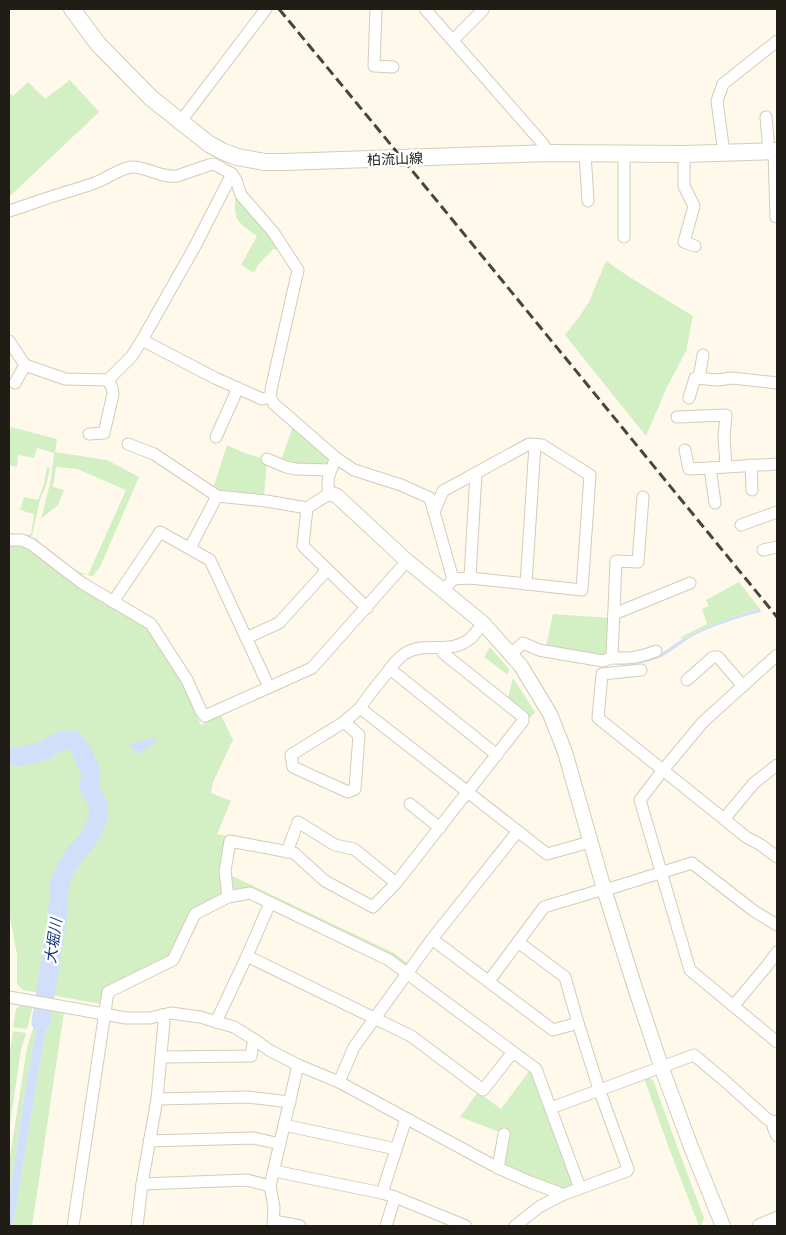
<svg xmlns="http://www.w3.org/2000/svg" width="786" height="1235" viewBox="0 0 786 1235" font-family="'PT Sans Narrow','Noto Sans JP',sans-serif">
	<rect width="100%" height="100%" fill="#fef9ea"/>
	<g fill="#d3f0c4" fill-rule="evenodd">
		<polygon points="70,80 99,112 9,197 9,93 13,96 28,82 45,99"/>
		<path d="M235 193 281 250 273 249 258 265 254 273 241 265 257 236C234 219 235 221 235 193Z"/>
		<polygon points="606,261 631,278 693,316 686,351 667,387 646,436 565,335 579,317 589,302"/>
		<polygon points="293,426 329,457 328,464 297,464 281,461"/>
		<path d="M11 427 57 439 55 452 107 460 139 477 100 567 93 576 81 574 73 571 36 540 51 479 54 453 37 448 34 458 18 455 17 467 9 465V433ZM56 467 77 469 126 490 88 575C69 570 54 555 39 542L37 539 41 519 58 505 64 490 53 487Z"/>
		<polygon points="227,445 242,452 267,460 264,497 258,495 213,489"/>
		<polygon points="47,467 50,468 46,486 40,500 32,536 29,537 9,536 9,533 26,535 31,534 34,514 20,510 24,497 38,500 44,484"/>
		<path d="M9 545C18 545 25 548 32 552L79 587 146 626 182 680 201 725 221 715 233 740 213 782 211 793 231 801 217 834 227 836 220 874 223 891 220 896 191 911 171 956 103 989 101 1004 23 990 17 984V955L9 911Z"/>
		<path d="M739 582 760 609C731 616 709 626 682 639L681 637 707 624 702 609 709 606 706 600Z"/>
		<polygon points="553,614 609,618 607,653 602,655 546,647"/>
		<polygon points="490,647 509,669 508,675 484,657"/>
		<polygon points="513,678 535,712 530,718 508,701 508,697"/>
		<polygon points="230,875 394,953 410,965 405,966 235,891 231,888"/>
		<polygon points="22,1004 33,1006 27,1029 13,1027 16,1009"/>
		<polygon points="37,1007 40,1007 25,1091 9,1199 9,1163 27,1048 33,1028"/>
		<polygon points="49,1009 64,1012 32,1226 13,1226"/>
		<polygon points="13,1031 26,1033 21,1050 9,1130 9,1058"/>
		<polygon points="530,1070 574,1182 572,1187 563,1189 504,1168 507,1135 460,1117 478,1092 501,1109"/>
		<polygon points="647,1077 653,1080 681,1157 704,1218 701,1226 699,1226 670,1151 644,1078"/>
	</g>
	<g fill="#d1dffa">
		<path d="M760 609 761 612C737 618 718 624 695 635 683 641 674 650 663 656 650 663 631 665 617 665V662C629 660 641 660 652 657 664 654 673 644 685 638 710 625 733 616 760 609Z"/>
		<polygon points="155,737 157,741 137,755 129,744"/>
		<polygon points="61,932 50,995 41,993 48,943"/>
		<polygon points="40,1007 49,1009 13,1226 9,1226 9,1199 25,1091"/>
	</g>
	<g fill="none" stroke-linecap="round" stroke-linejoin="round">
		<polyline stroke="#d1dffa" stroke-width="19" points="9,756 17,757 43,751 62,740 74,740 80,749 91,771 89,787 99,806 98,817 93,831 85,843 75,854 67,867 60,881 57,921 41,1022"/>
		<defs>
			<g id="minor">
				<polyline points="376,9 374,66 393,67"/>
				<polyline points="425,9 544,145 545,153"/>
				<polyline points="453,40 483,10"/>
				<polyline points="766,117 769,151"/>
				<polyline points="181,121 266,9"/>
				<polyline points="774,151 776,217"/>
				<polyline points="585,153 588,201"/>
				<polyline points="724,153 717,101 723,84 777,41"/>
				<polyline points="684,154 684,186 694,206 684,242 695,246"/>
				<path d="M9 211C26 206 43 199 60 194 72 190 85 187 97 182 108 178 120 168 132 167 145 166 160 178 177 176L209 165 214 164 232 174 236 180 241 195 274 233 298 270 272 385 270 397 274 404 336 458 354 470 401 485 430 498 453 579"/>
				<polyline points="624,237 624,153"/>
				<polyline points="142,340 215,378 262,399 270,397"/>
				<polyline points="9,341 25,365 65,379 108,380 132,356 142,340 194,248 232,174"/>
				<polyline points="699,378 703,355"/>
				<polyline points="15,383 25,365"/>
				<polyline points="689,398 695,378 718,380 732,378 777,383"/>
				<polyline points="677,417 726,415 724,437 726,466"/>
				<polyline points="89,434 104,433 113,394 112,388 108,380"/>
				<polyline points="216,437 238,388"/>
				<polyline points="128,444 154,454 217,496"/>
				<polyline points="685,450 689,469 710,468"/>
				<polyline points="267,459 286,467 296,469 330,470"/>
				<polyline points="751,465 752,490"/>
				<polyline points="715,503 710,468 777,464"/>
				<polyline points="307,508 303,546 367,608"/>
				<polyline points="434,512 443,491 529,444 542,445 590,475 582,590 470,578 453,579 449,584"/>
				<polyline points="741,525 777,512"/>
				<polyline points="9,540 22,540 31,544 82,583 151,624 187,680 201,711 205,716 312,668 407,561"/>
				<path d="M190 548 217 496 266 501 307 508 329 494C326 478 330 472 336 458"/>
				<polyline points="763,550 777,547"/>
				<polyline points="470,578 476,473"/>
				<polyline points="526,584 535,445"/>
				<polyline points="113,602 160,532 210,560 269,687"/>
				<polyline points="614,614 690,583"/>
				<path d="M483 623C479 628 475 634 471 638 450 656 425 640 404 654 397 659 391 667 386 674 377 685 368 696 360 708L547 854 590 842"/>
				<polyline points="246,638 279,623 327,570"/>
				<path d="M511 654 523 643 539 650 603 661C612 657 615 658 624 658 635 658 646 655 656 651"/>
				<polyline points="777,655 703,722 663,770 640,800 690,970 777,1042"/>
				<polyline points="612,657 616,561 638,562 643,497"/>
				<polyline points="390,669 497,755"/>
				<polyline points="641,670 602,674 598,718 724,819"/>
				<polyline points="687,680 713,657 718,657 743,686"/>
				<polyline points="344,722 291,755 293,767 348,792 355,789 359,735 344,722 360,708"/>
				<polyline points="777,765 754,783 724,819 746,837 761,845 777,857"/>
				<polyline points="410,804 440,828"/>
				<polyline points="287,852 298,822 335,845 354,849 396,883"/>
				<polyline points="228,897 225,871 230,841 294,853 325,881 373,907 396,883 523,721 523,717 443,653 442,648"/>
				<polyline points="432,939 553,1030 578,1023 599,1089 628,1169 627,1171 562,1195 539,1207 515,1226"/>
				<polyline points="518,942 565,977 578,1023"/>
				<polyline points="247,956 411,1036 483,1090 513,1052"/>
				<polyline points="489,981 544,907 604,889 615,887 692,863 754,911 777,925"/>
				<polyline points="9,997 126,1018 150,1018 171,1013 200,1017 234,1027 255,1040 269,1050 298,1065 339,1082 498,1168 530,1182 557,1192 562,1195"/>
				<polyline points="734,1005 766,967 777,952"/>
				<polyline points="216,1022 247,956 270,903"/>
				<polyline points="162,1057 251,1056 253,1044 255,1040"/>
				<polyline points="339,1082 354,1047 432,939 518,831"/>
				<polyline points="157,1099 247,1097 290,1102"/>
				<polyline points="551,1108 694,1055 725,1081 767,1119 773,1122 777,1121"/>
				<polyline points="773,1122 773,1127 777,1136"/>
				<polyline points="284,1125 396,1149"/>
				<polyline points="149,1141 254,1138 280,1144"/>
				<polyline points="498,1168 504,1134"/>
				<polyline points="274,1171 382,1193 395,1197 386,1226"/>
				<polyline points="142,1184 247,1180 270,1186"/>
				<polyline points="382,1193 406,1119"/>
				<polyline points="395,1197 466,1226"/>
				<polyline points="274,1221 300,1226"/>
				<polyline points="73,1226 108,992 173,960 195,914 228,897 250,893 389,960 536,1069 580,1188"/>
				<polyline points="137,1226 142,1184 157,1099 164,1022 162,1015"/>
				<polyline points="273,1226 274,1207 270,1186 298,1065"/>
			</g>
			<g id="tertiary">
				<polyline points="329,494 332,494 337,496 407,561 483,623 521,666 550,714 565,752 604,889 637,994 661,1066 691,1147 723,1226"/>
				<polyline points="760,1226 777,1219"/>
			</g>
			<polyline id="secondary" points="72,9 98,44 151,98 209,144 222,151 237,157 265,162 283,162 549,153 684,154 777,151"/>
		</defs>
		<use href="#minor" stroke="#d3ccba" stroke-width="13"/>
		<use href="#tertiary" stroke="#d3ccba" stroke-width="16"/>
		<use href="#secondary" stroke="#d3ccba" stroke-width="18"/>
		<use href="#minor" stroke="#fff" stroke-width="11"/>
		<use href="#tertiary" stroke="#fff" stroke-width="14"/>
		<use href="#secondary" stroke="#fff" stroke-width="16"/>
		<path stroke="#48453d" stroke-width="3" stroke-dasharray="10 5" stroke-linecap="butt" d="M279 9C446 211 611 414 777 617"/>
	</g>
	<g text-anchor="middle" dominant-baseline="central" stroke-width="5" stroke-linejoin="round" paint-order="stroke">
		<g font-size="14" fill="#1f1d16" stroke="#fff">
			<text transform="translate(395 159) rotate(-2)">柏流山線</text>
		</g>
		<g font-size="15" font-style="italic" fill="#18357f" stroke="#fff">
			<text transform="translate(53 941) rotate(-82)">大堀川</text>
		</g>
	</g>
	<rect width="786" height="1235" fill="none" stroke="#1f1d16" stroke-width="20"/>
</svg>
